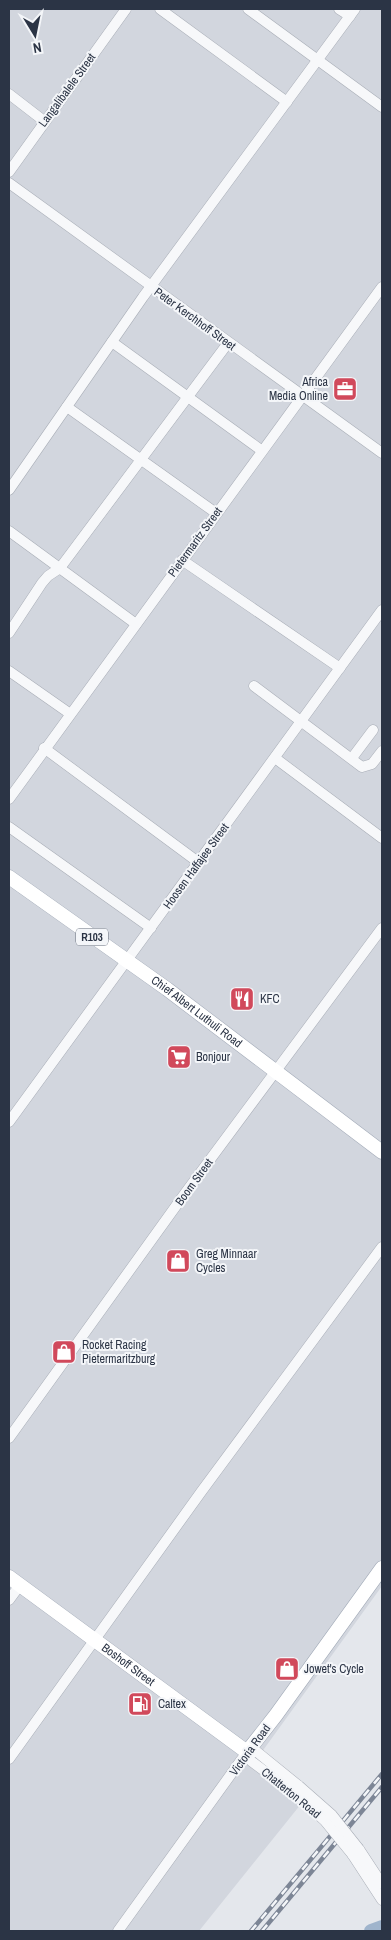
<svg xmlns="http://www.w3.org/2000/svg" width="391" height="1940" viewBox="0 0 391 1940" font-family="'Archivo Narrow',sans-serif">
	<rect width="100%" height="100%" fill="#e4e7ec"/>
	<polygon fill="#d2d6de" points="9,9 382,9 382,1586 251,1767 301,1804 199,1931 9,1931"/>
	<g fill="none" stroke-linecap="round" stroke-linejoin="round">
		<polyline stroke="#9fb4cc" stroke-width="14" points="371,1931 382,1927"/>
		<defs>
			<g id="minor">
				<polyline points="160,9 287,102"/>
				<polyline points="248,9 382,107"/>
				<polyline points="339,9 350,16"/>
				<polyline points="9,94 44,121"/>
				<polyline points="9,172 126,9"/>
				<polyline points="9,183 382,453"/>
				<polyline points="112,342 261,450"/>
				<polyline points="67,407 216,513"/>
				<polyline points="9,490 143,297 355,9"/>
				<polyline points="9,531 136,624"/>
				<polyline points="182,560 340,668"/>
				<polyline points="9,633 42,583 48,576 60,568 228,343"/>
				<polyline points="9,671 69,713"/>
				<polyline points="254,686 362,767 372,764 382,751"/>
				<polyline points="44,748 198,862"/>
				<polyline points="275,758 382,838"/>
				<polyline points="352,758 373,730"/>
				<polyline points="9,799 382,287"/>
				<polyline points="9,827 151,928"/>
				<polyline points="9,1122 382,610"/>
				<polyline points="9,1438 186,1192 382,928"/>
				<polyline points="9,1600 20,1585"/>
				<polyline points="247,1752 257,1752 299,1786"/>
				<polyline points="247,1752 251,1761 294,1793"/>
				<polyline points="9,1759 201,1492 382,1247"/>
				<polyline points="359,1849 382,1884"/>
				<polyline points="352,1854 382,1900"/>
				<polyline points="118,1931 247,1752"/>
			</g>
			<g id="major">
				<path id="s1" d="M9 877 167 989 382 1152"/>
				<path id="s2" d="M9 1577 247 1752 276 1715 382 1568"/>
			</g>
		</defs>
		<use href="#minor" stroke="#a9aeb7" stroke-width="11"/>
		<use href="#major" stroke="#a3abb8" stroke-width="15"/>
		<use href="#minor" stroke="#f7f8fa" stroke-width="10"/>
		<use href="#major" stroke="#fff" stroke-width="14"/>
		<defs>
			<g id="rail">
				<polyline points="251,1931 382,1774"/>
				<polyline points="262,1931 382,1787"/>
			</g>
		</defs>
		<use href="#rail" stroke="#7d8696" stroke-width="4.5"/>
		<use href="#rail" stroke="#f4f6f9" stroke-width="2.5" stroke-dasharray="8" stroke-linecap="butt"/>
		<defs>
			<g id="minor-bridge">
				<polyline points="299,1786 332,1815 359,1849"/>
				<polyline points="294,1793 325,1821 352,1854"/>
			</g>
		</defs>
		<use href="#minor-bridge" stroke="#a9aeb7" stroke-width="11" stroke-linecap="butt"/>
		<use href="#minor-bridge" stroke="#f7f8fa" stroke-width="10"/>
	</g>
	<defs>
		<symbol id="office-square" viewBox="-11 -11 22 22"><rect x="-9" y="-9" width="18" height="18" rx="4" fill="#d1495b" stroke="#f4f6f9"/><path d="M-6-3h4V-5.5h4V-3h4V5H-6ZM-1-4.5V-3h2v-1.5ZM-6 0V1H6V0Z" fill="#fff"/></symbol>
		<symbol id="restaurant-square" viewBox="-11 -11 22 22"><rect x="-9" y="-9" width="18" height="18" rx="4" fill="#d1495b" stroke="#f4f6f9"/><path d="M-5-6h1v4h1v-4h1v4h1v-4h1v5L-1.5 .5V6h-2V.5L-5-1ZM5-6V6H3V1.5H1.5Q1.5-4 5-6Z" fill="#fff"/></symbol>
		<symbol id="supermarket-square" viewBox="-11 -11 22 22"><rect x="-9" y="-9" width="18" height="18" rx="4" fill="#d1495b" stroke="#f4f6f9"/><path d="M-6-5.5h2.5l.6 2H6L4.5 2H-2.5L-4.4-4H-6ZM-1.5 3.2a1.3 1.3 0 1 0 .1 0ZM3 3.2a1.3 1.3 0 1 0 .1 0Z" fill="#fff"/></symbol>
		<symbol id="shop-square" viewBox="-11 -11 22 22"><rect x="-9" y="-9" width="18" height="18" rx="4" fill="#d1495b" stroke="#f4f6f9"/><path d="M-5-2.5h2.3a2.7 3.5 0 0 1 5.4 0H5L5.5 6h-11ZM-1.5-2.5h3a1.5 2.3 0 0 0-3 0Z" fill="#fff"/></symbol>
		<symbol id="fuel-square" viewBox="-11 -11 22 22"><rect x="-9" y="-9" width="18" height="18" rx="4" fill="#d1495b" stroke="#f4f6f9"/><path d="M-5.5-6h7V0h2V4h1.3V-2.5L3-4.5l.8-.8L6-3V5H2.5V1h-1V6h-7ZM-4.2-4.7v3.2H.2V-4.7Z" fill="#fff"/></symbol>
	</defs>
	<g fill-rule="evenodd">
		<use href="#office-square" x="331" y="375" width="28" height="28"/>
		<use href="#restaurant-square" x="228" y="985" width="28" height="28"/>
		<use href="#supermarket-square" x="165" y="1043" width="28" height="28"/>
		<use href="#shop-square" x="164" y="1247" width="28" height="28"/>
		<use href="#shop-square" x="50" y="1338" width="28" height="28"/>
		<use href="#shop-square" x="273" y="1655" width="28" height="28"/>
		<use href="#fuel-square" x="126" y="1690" width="28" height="28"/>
	</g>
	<g text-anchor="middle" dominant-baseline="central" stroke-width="4" stroke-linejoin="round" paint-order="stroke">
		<rect fill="#f4f6f9" stroke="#676e7b" stroke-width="1" x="76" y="928.5" width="32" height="17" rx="4"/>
		<g font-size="11" font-weight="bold" fill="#2b3445">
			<text x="92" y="937">R103</text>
		</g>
		<g font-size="12" fill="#2b3445" stroke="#f4f6f9">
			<text transform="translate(67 90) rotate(-54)">Langalibalele Street</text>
			<text transform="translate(195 319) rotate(36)">Peter Kerchhoff Street</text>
			<text transform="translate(195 542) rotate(-54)">Pietermaritz Street</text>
			<text transform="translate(196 866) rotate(-54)">Hoosen Haffajee Street</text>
			<text stroke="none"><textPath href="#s1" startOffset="231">Chief Albert Luthuli Road</textPath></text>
			<text transform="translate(194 1182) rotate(-54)">Boom Street</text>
			<text stroke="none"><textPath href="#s2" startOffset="148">Boshoff Street</textPath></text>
			<text transform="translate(250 1750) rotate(-54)">Victoria Road</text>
			<text transform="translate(291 1793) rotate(39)">Chatterton Road</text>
		</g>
		<g font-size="12" fill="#2b3445" stroke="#f4f6f9" text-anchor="start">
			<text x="328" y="382" text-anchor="end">Africa<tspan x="328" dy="14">Media Online</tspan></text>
			<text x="260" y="999">KFC</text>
			<text x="196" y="1057">Bonjour</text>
			<text x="196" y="1254">Greg Minnaar<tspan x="196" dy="14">Cycles</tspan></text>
			<text x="82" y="1345">Rocket Racing<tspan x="82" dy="14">Pietermaritzburg</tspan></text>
			<text x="304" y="1669">Jowet's Cycle</text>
			<text x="158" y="1704">Caltex</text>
		</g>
	</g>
	<rect width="391" height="1940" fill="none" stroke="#2b3445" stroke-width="20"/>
	<g transform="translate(35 35) rotate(170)" stroke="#f4f6f9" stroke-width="4" paint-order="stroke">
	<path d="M0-4L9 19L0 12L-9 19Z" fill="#2b3445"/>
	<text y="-8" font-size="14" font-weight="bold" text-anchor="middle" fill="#2b3445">N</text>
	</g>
</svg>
